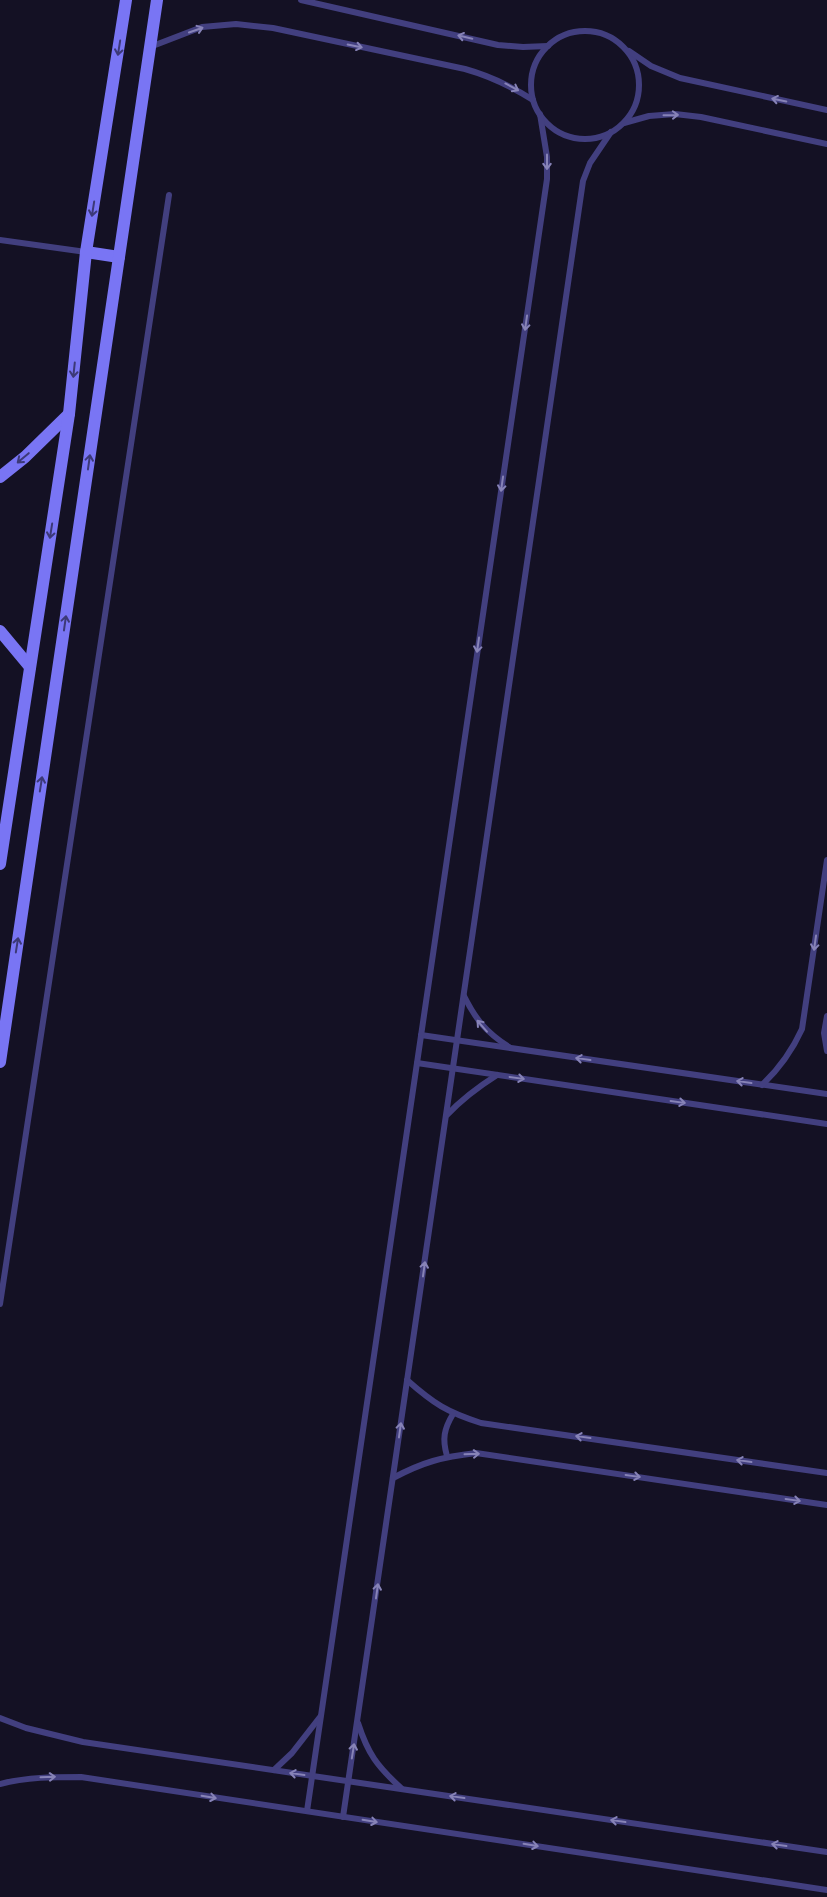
<svg xmlns="http://www.w3.org/2000/svg" width="827" height="1897" viewBox="0 0 827 1897" font-family="Helvetica,sans-serif">
	<rect width="100%" height="100%" fill="#141124"/>
	<g fill="none" stroke-linecap="round" stroke-linejoin="round">
		<g stroke="#423f7f" stroke-width="6">
			<polyline points="301,0 498,45 523,47 548,46"/>
			<circle cx="585" cy="85" r="54"/>
			<path d="M150 47 202 27 236 24 273 28 465 69C490 76 511 86 533 100"/>
			<polyline points="629,51 651,66 680,78 827,110"/>
			<polyline points="624,123 649,116 675,114 701,117 827,144"/>
			<polyline points="0,240 86,252"/>
			<path d="M464 996C476 1020 486 1032 509 1047"/>
			<polyline points="827,1016 824,1033 827,1051"/>
			<polyline points="421,1035 827,1094"/>
			<polyline points="417,1063 827,1124"/>
			<path d="M762 1085C780 1068 792 1051 802 1029L827 860"/>
			<path d="M447 1115C462 1099 478 1087 497 1075"/>
			<polyline points="0,1304 169,195"/>
			<path d="M407 1380C434 1404 447 1412 481 1423L827 1473"/>
			<path d="M447 1456C442 1439 444 1429 453 1414"/>
			<path d="M393 1478C423 1462 442 1457 476 1453L827 1505"/>
			<polyline points="0,1718 26,1728 83,1742 827,1852"/>
			<path d="M358 1723C368 1754 377 1766 401 1788"/>
			<polyline points="274,1770 292,1753 320,1717"/>
			<path d="M0 1784C27 1777 53 1777 81 1777L827 1890"/>
			<polyline points="307,1811 547,179 547,157 540,114"/>
			<polyline points="343,1817 583,181 590,163 611,132"/>
		</g>
		<g stroke="#7975f4" stroke-width="12">
			<polyline points="86,252 119,257"/>
			<polyline points="0,477 25,457 69,414"/>
			<polyline points="0,631 30,667"/>
			<polyline points="0,864 69,414 86,252 126,0"/>
			<polyline points="0,1062 157,0"/>
		</g>
	</g>
	<defs><path id="oneway-shaft" d="M-6 0H5M1.5-3L5.5 0L1.5 3" fill="none" stroke-width="1.6" stroke-linecap="round" stroke-linejoin="round" transform="scale(1.25)"/></defs>
	<g stroke="#8783b7">
		<use href="#oneway-shaft" transform="translate(196 30) rotate(-19)"/>
		<use href="#oneway-shaft" transform="translate(465 37) rotate(-167)"/>
		<use href="#oneway-shaft" transform="translate(355 46) rotate(12)"/>
		<use href="#oneway-shaft" transform="translate(512 87) rotate(28)"/>
		<use href="#oneway-shaft" transform="translate(779 100) rotate(-168)"/>
		<use href="#oneway-shaft" transform="translate(671 115) rotate(-1)"/>
		<use href="#oneway-shaft" transform="translate(547 162) rotate(90)"/>
		<use href="#oneway-shaft" transform="translate(526 323) rotate(98)"/>
		<use href="#oneway-shaft" transform="translate(502 484) rotate(98)"/>
		<use href="#oneway-shaft" transform="translate(478 645) rotate(98)"/>
		<use href="#oneway-shaft" transform="translate(815 943) rotate(98)"/>
		<use href="#oneway-shaft" transform="translate(482 1026) rotate(-131)"/>
		<use href="#oneway-shaft" transform="translate(583 1059) rotate(-172)"/>
		<use href="#oneway-shaft" transform="translate(517 1078) rotate(8)"/>
		<use href="#oneway-shaft" transform="translate(744 1082) rotate(-172)"/>
		<use href="#oneway-shaft" transform="translate(678 1102) rotate(8)"/>
		<use href="#oneway-shaft" transform="translate(424 1269) rotate(-82)"/>
		<use href="#oneway-shaft" transform="translate(400 1430) rotate(-82)"/>
		<use href="#oneway-shaft" transform="translate(583 1437) rotate(-172)"/>
		<use href="#oneway-shaft" transform="translate(472 1454) rotate(-2)"/>
		<use href="#oneway-shaft" transform="translate(744 1461) rotate(-172)"/>
		<use href="#oneway-shaft" transform="translate(633 1476) rotate(8)"/>
		<use href="#oneway-shaft" transform="translate(793 1500) rotate(8)"/>
		<use href="#oneway-shaft" transform="translate(377 1591) rotate(-82)"/>
		<use href="#oneway-shaft" transform="translate(353 1751) rotate(-81)"/>
		<use href="#oneway-shaft" transform="translate(297 1774) rotate(-172)"/>
		<use href="#oneway-shaft" transform="translate(48 1777) rotate(-2)"/>
		<use href="#oneway-shaft" transform="translate(209 1797) rotate(9)"/>
		<use href="#oneway-shaft" transform="translate(457 1797) rotate(-172)"/>
		<use href="#oneway-shaft" transform="translate(370 1821) rotate(9)"/>
		<use href="#oneway-shaft" transform="translate(618 1821) rotate(-172)"/>
		<use href="#oneway-shaft" transform="translate(531 1845) rotate(9)"/>
		<use href="#oneway-shaft" transform="translate(779 1845) rotate(-172)"/>
	</g>
	<g stroke="#3c3977">
		<use href="#oneway-shaft" transform="translate(119 48) rotate(99)"/>
		<use href="#oneway-shaft" transform="translate(93 209) rotate(99)"/>
		<use href="#oneway-shaft" transform="translate(74 370) rotate(96)"/>
		<use href="#oneway-shaft" transform="translate(23 458) rotate(140)"/>
		<use href="#oneway-shaft" transform="translate(89 462) rotate(-82)"/>
		<use href="#oneway-shaft" transform="translate(51 531) rotate(99)"/>
		<use href="#oneway-shaft" transform="translate(65 623) rotate(-82)"/>
		<use href="#oneway-shaft" transform="translate(41 784) rotate(-81)"/>
		<use href="#oneway-shaft" transform="translate(17 945) rotate(-81)"/>
	</g>
</svg>
